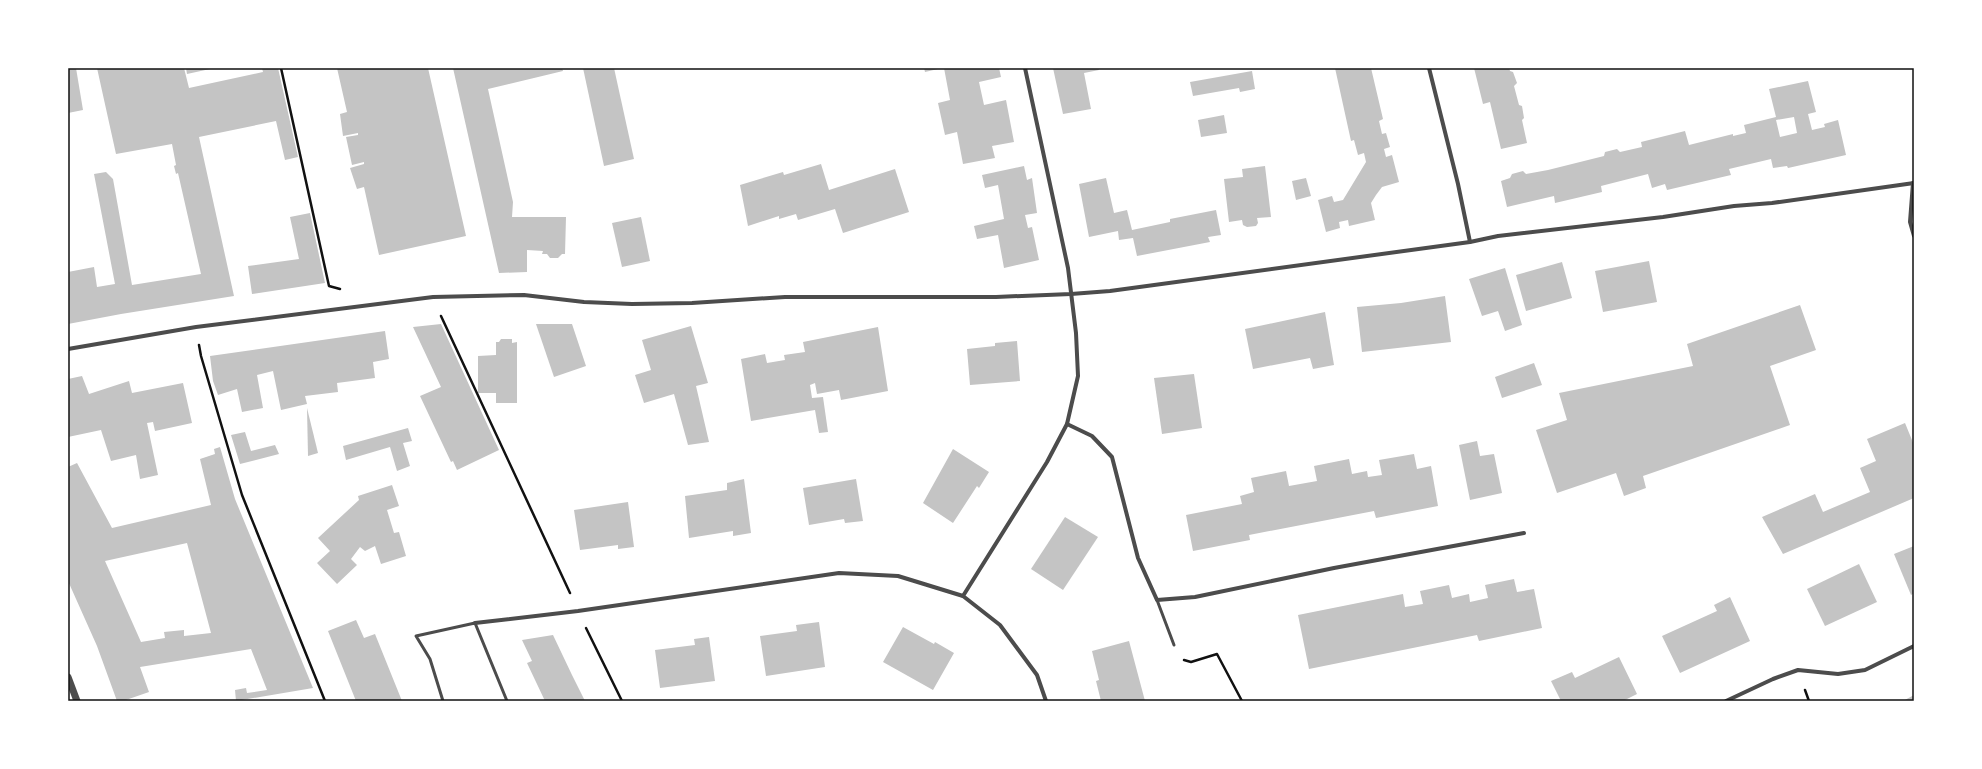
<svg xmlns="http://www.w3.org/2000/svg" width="1982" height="769" viewBox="0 0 1982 769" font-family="Figtree,sans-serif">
	<rect width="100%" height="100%" fill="#fff"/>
	<g fill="#c4c4c4" fill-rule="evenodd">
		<polygon points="68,68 76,68 83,110 68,113"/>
		<polygon points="97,68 184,68 189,88 263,72 262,68 278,68 298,157 285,160 276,121 199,137 234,296 121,314 68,324 68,272 94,267 97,287 115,284 94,174 106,172 113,179 132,285 201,274 178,173 176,174 174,166 176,165 172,144 116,154"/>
		<polygon points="186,68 210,68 210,69 187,74"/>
		<polygon points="337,68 428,68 466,236 379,255 364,187 357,189 350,168 364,164 364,162 352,165 346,137 358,135 358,133 343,136 340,114 347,112"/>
		<polygon points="453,68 562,68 563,71 488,89 513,202 512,217 566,217 565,254 562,254 558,258 550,258 547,254 542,254 543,251 527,250 527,272 499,273"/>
		<polygon points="583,68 614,68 634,159 604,166"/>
		<polygon points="924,68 938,68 938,69 925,72"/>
		<polygon points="944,68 999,68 1001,77 979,82 984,105 1006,100 1014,142 992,146 995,158 963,164 957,132 945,135 938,103 950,100"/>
		<polygon points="1053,68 1098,68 1099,70 1084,73 1091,109 1063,114"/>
		<polygon points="1335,68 1371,68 1383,119 1379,121 1382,134 1386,133 1390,147 1384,149 1386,157 1392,155 1399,182 1382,187 1376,195 1371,203 1375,220 1349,226 1348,220 1339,222 1340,228 1326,232 1318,200 1332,196 1334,202 1343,200 1366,162 1364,153 1358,155 1354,140 1351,141"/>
		<polygon points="1474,68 1509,68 1510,71 1513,72 1517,83 1514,86 1519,105 1522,106 1524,118 1522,120 1527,143 1501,149 1490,102 1483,104"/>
		<polygon points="1252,71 1255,89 1240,92 1239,88 1193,96 1190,82"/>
		<path d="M1808 81 1816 112 1808 114 1812 130 1825 127 1824 124 1838 120 1846 155 1788 168 1787 166 1773 168 1771 159 1729 169 1731 175 1667 190 1665 184 1652 188 1648 174 1601 186 1602 192 1555 203 1554 196 1507 207 1501 181 1510 178 1512 174 1523 171 1526 174 1548 170 1604 156 1605 152 1617 149 1620 152 1642 147 1641 142 1685 131 1689 145 1733 134V136L1746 133 1744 125 1776 117 1769 89ZM1794 117 1797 133 1780 137 1776 120Z"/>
		<polygon points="1224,115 1227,133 1201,137 1198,120"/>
		<polygon points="821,164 829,190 895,169 909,212 843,233 835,209 798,220 796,214 779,219 779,216 748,226 740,185 783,172 784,175"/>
		<polygon points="1024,166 1027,180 1032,178 1037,213 1025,215 1028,228 1032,227 1039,260 1004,268 998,235 977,239 974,226 1004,219 998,185 985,188 982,175"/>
		<polygon points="1265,166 1271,217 1257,218 1258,223 1256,226 1247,227 1243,225 1242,220 1229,222 1224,179 1243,177 1242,169"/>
		<polygon points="1106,178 1114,213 1127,210 1132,230 1170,222 1170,219 1216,210 1221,235 1208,237 1210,242 1137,256 1133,238 1119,240 1118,231 1089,237 1079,184"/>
		<polygon points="1306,178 1311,196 1296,200 1292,181"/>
		<polygon points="310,213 325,283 252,294 248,266 299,259 290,217"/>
		<polygon points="641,217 650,261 622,267 612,223"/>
		<polygon points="1649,261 1657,302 1603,312 1595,271"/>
		<polygon points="1562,262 1572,298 1526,311 1516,275"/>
		<polygon points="1505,268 1522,325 1505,331 1498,311 1482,316 1469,279"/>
		<polygon points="1445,296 1451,342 1362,352 1357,307 1401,303"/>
		<polygon points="1800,305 1816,350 1770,366 1790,425 1643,476 1646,488 1624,496 1616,473 1557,493 1536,430 1567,420 1559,393 1693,366 1687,344"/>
		<polygon points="1325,312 1334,365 1313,369 1310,358 1253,369 1245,329"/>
		<polygon points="441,324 499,450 457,470 453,461 451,462 420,396 441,387 413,327"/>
		<polygon points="536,324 572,324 586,366 554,377"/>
		<polygon points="691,326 708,383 696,386 709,442 688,445 674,394 644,403 635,375 651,370 642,340"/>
		<polygon points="878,327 888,391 841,400 839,390 817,394 815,383 810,385 812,398 823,397 828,432 819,433 815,410 751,421 741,359 765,354 767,363 785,360 784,355 805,352 803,342"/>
		<polygon points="385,331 389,359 373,362 375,378 337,383 338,392 305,396 307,404 281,410 273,371 257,375 263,408 242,412 237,389 218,395 213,381 210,356"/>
		<polygon points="501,339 512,339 512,343 517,342 517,403 496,403 496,393 478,393 478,356 496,355 496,342 499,342"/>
		<polygon points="1017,341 1020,381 970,385 967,349 995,346 995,343"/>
		<polygon points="1534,363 1542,385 1502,398 1495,377"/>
		<polygon points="1194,374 1202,428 1162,434 1154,378"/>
		<polygon points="82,376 89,394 129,381 132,393 183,383 192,423 155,431 153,422 147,423 158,475 140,479 136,455 111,461 101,430 68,437 68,379"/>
		<polygon points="307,408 318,453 308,456"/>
		<polygon points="1905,423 1914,445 1914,498 1783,554 1762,517 1815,494 1823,512 1870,492 1860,468 1876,461 1867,439"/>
		<polygon points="408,428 412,441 403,443 410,466 397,471 390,447 346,460 343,446"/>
		<polygon points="245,432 251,451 275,445 279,454 240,464 231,435"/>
		<polygon points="1477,441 1480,456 1494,454 1502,493 1470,500 1459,445"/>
		<path d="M220 447 235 499 313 688 236 701 235 690 246 688 247 693 267 690 251 649 140 667 149 692 123 701H117L97 646 68 581V467L77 463 112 528 211 505 200 459 215 454 214 449ZM187 543 211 633 184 636V630L164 632 165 638 141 642 105 561Z"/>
		<polygon points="953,449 989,472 979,488 977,486 953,523 923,503"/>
		<polygon points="1414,454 1417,469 1431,466 1438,506 1376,518 1374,511 1249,535 1250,540 1193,551 1186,515 1242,504 1240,496 1254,492 1251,478 1286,471 1289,486 1317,481 1314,466 1349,459 1352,474 1367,471 1368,477 1382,475 1379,460"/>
		<polygon points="744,479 751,533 733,536 733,531 689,538 685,496 727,490 727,483"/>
		<polygon points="856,479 863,521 845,523 844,519 809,525 803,488"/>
		<polygon points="392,485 399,506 387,510 394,533 399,532 406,556 381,564 375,546 365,551 360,547 351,559 357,565 337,584 317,563 330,551 318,538 359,500 358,496"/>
		<polygon points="628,502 634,547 618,549 618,545 580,550 574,510"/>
		<polygon points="1065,517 1098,537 1063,590 1031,569"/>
		<polygon points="1914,546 1914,593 1911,595 1894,554"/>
		<polygon points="1859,564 1877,602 1825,626 1807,589"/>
		<polygon points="1514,579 1517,592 1534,589 1542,628 1479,641 1477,635 1309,669 1298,615 1403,594 1405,607 1423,604 1420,591 1449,585 1452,598 1469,594 1470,602 1488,598 1485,585"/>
		<polygon points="1730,597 1750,641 1680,673 1662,636 1717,611 1714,605"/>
		<polygon points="356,620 364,638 375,634 402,701 356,701 328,631"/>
		<polygon points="819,622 825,667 766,676 760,636 797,631 796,625"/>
		<polygon points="903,627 934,644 935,642 954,653 933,690 883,662"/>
		<polygon points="553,635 572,675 585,701 545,701 527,663 532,661 522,640"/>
		<polygon points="709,637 715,681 660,688 655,650 695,645 694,639"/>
		<polygon points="1129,641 1145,701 1101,701 1096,681 1099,680 1092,651"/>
		<polygon points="1619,657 1637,694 1623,701 1561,701 1551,681 1572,672 1575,678"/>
		<polygon points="1914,695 1914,701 1903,701"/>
	</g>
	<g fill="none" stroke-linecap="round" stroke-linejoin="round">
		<g stroke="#111" stroke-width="2.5">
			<polyline points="281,68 329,286 340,289"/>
			<polyline points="441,316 570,593"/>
			<polyline points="199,345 201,356 242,495 325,701"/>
			<polyline points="586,628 622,701"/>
			<polyline points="1184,660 1191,662 1217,654 1242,701"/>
			<polyline points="1805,690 1809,701"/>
		</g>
		<g stroke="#4c4c4c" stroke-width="3">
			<polyline points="1157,600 1174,645"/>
			<polyline points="443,701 430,659 416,636 475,623 507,701"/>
		</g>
		<g stroke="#4c4c4c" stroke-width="4">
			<polyline points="1025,68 1068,268 1076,333 1078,376 1067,424 1047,462 963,596 1000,625 1037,675 1046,701"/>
			<polyline points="1429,68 1458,184 1470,242"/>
			<polyline points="1913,183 1910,222 1914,236"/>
			<polyline points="68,349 196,327 433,297 524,295 584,302 632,304 692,303 785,297 996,297 1071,294 1110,291 1470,242 1498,236 1663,217 1734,206 1772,203 1914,183"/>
			<polyline points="1067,424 1092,436 1112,457 1138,558 1157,600 1195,597 1334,568 1524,533"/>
			<polyline points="475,623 578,611 839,573 898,576 963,596"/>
			<polyline points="1726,701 1773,679 1798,670 1838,674 1865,670 1914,646"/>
		</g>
		<polyline stroke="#4c4c4c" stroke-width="7" points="68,677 77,701"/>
	</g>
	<rect width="1982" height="769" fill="none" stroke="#ffffff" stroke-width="138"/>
	<rect x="69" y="69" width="1844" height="631" fill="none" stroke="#111" stroke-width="1.5"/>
</svg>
